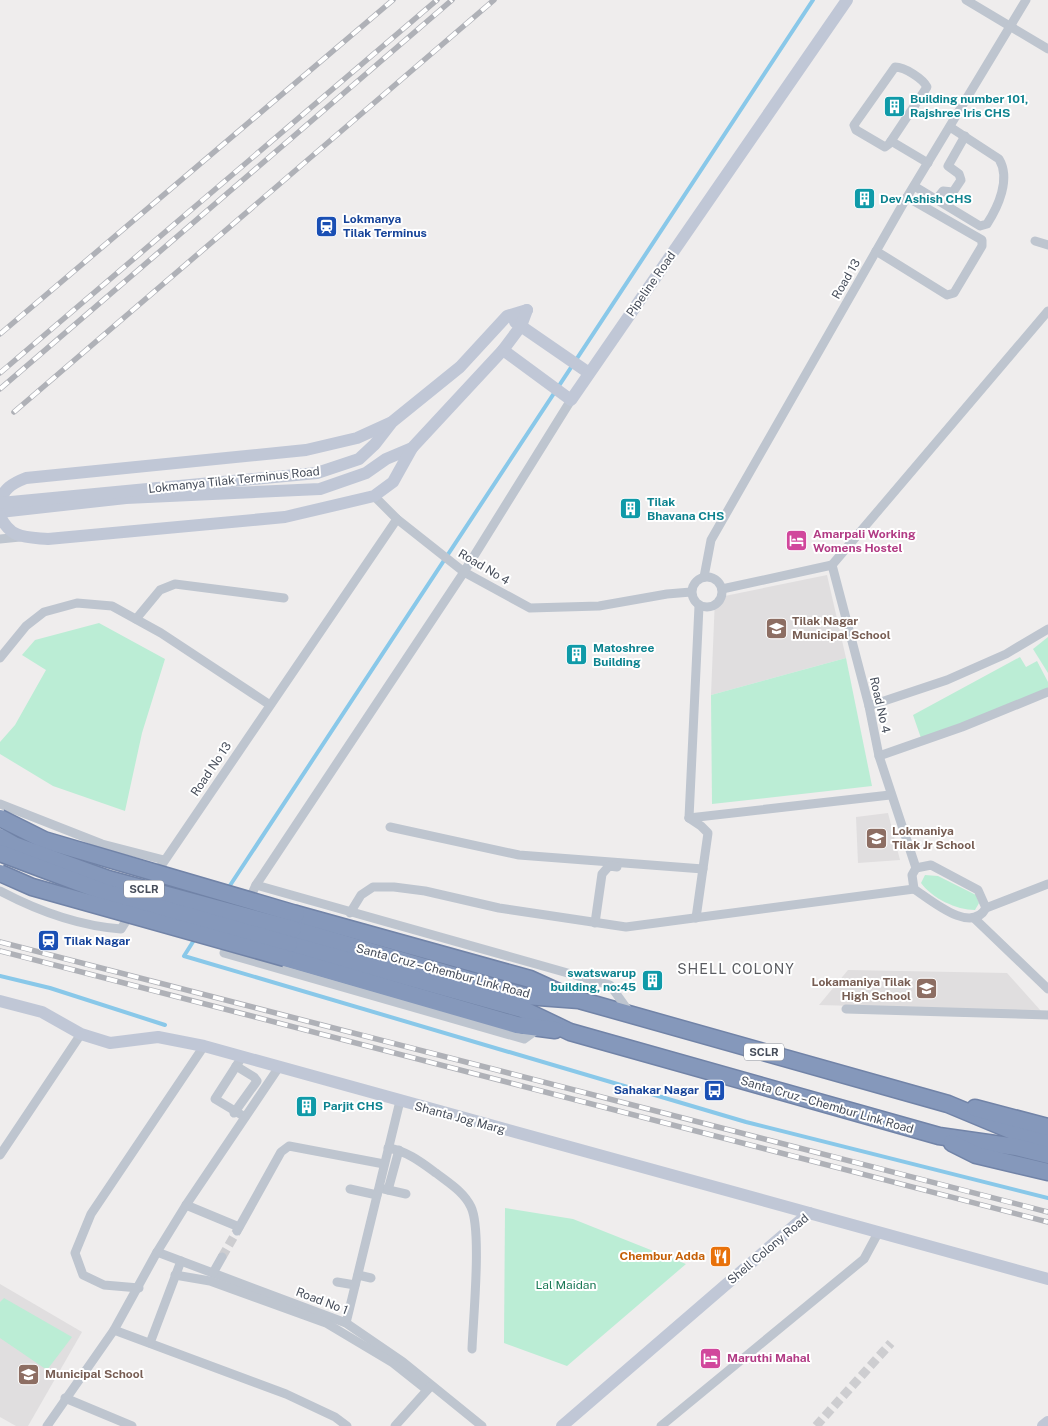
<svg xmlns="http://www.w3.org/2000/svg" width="1048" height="1426" viewBox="0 0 1048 1426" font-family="'Public Sans',sans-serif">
	<rect width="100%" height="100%" fill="#efeded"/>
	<g fill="#e0dedf">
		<polygon points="827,575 846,658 711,695 715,598"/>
		<polygon points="888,813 900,860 858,863 856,817"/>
		<polygon points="848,970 1007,973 1041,1011 819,1005"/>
		<polygon points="0,1284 82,1332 28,1426 16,1426 0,1417"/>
	</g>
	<g fill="#bbedd5">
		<polygon points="99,623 165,659 142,733 125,811 53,786 0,754 0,742 15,725 46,670 22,655 35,640"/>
		<polygon points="1048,637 1048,673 1033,649"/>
		<polygon points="1020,657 1026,667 1037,661 1048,682 1048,688 922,741 913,715"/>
		<polygon points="846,658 872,786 712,804 711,695"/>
		<path d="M925 875 938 876 976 895 979 903 975 910C956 910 932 898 921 883Z"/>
		<polygon points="505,1208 573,1219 686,1264 567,1366 504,1343"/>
		<polygon points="4,1298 72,1337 47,1370 0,1338 0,1302"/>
	</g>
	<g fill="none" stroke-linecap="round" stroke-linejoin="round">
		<g stroke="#89c8e9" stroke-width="4">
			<polyline points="227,890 813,0"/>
			<polyline points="196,937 184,956 746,1122 1048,1198"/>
			<polyline points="0,976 50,988 165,1025"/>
		</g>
		<g stroke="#cdcdd0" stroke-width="9" stroke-dasharray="9 4.5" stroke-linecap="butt">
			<polyline points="222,1257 237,1231"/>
			<polyline points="816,1426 891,1343"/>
		</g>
		<defs>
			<g id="highway">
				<polyline points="296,914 530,979 565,995"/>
				<polyline points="293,929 525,996 579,1000 948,1104 1020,1134 1048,1141"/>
				<polyline points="289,944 522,1009 570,1032 939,1136 1016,1147 1048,1155"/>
				<polyline points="285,958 517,1025 555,1030"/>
				<polyline points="975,1108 1048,1127"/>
				<polyline points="952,1143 976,1155 1048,1172"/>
			</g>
		</defs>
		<use href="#highway" stroke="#7183a7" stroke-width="19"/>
		<g stroke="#bec5cf" stroke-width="9">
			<polyline points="966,0 1048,49"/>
			<path d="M895 67C905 67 923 79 927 87L889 144 885 147 856 130 854 125Z"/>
			<polyline points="891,141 928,163"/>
			<path d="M914 186 980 226 987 224C998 207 1011 179 999 159L950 127"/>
			<polyline points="936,200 943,191 953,192 961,180 959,174 948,166 965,136"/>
			<polyline points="1035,241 1048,245"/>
			<polyline points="876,251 947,295 954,293 982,246 982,240 907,197"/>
			<polyline points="374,496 397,519 464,572 530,608 599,606 667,594 691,592"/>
			<polyline points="0,539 20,537"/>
			<path d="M832 565 869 706 879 756 916 868 912 875 914 889C931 900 971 935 986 908L1048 884"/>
			<polyline points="832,565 1048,311"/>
			<circle cx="707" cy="592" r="15"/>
			<polyline points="704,577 711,540 907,197 1026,0"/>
			<polyline points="722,589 832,565"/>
			<polyline points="136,619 160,590 175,584 284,598"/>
			<polyline points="0,658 26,626 44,612 77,603 112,606 161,633 270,705"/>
			<polyline points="869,706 947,680 1006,654 1048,629"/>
			<polyline points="879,756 962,727 1048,692"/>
			<polyline points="0,804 102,844 164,860"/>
			<polyline points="689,818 699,606"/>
			<polyline points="689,818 890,795"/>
			<polyline points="689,818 701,826 708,833 696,918"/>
			<polyline points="390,827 519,855 703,869"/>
			<polyline points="916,868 931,865 978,890 986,908"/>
			<polyline points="256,885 610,985 630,1013"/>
			<path d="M0 891C36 910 80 926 121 929L131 913"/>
			<polyline points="144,891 397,519"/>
			<polyline points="350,913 361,895 373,887 394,887 425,891 499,908 626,927 914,889"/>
			<polyline points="240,919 256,885 464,572 571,400"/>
			<polyline points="975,919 1048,989"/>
			<polyline points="595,923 602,874 609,866 617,867"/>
			<polyline points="230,940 224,953 524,1039 539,1028"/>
			<polyline points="846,1009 1048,1015"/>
			<polyline points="242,1057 215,1099 245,1117"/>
			<polyline points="234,1113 257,1081 254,1077 236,1066"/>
			<path d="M388 1148C407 1151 421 1162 436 1173 449 1183 464 1192 471 1207 482 1230 473 1320 472 1349"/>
			<polyline points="0,1155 81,1034"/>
			<polyline points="350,1189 377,1195"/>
			<polyline points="384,1189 406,1194"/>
			<polyline points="388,1190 399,1150"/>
			<polyline points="186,1205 239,1227"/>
			<polyline points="237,1231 281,1152 289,1146 384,1164"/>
			<polyline points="157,1252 346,1323 403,1362 482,1426"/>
			<polyline points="213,1273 222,1257"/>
			<polyline points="175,1275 210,1281 326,1323 393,1363 427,1390"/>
			<polyline points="358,1275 371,1278"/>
			<polyline points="337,1282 355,1285"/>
			<polyline points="139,1288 104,1285 83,1275 75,1253 91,1214 204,1046"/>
			<polyline points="346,1323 400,1101"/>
			<polyline points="114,1330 286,1394 335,1417 347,1426"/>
			<polyline points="150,1343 181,1261"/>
			<polyline points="65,1398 132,1426"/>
			<polyline points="47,1426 114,1330 157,1252 186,1205 279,1067"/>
			<polyline points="395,1426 430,1387"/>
			<polyline points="661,1426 864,1259 878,1233"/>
		</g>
		<g stroke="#c0c7d6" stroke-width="12">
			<polyline points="515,322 589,373"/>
			<polyline points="503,350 571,400 847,0"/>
			<polyline points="158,488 317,473 359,459 375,444 392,422 460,367 507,316 527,310"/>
			<path d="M0 504C2 489 13 483 26 478L306 450 357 438 390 423"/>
			<polyline points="0,512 126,498 320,489 366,473 386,459 412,448 503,350 521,326 527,310"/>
			<path d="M0 516C11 539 25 537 48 539L285 517 374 496 393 482 412 448"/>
			<polyline points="0,1001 42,1012 81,1034 110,1043 158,1037 204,1046 1048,1279"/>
			<polyline points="562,1426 809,1213"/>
			<polyline points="1043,1426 1048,1422"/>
		</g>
		<use href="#highway" stroke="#8598bb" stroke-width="16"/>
		<defs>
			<g id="rail">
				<polyline points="0,334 393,0"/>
				<polyline points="0,373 437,0"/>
				<polyline points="0,389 452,0"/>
				<polyline points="14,412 494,0"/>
				<polyline points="0,942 1048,1212"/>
				<polyline points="0,951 1048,1222"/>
			</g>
		</defs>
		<use href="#rail" stroke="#afb1b7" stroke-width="5.5"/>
		<use href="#rail" stroke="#fff" stroke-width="4" stroke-dasharray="11" stroke-linecap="butt"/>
		<defs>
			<g id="highway-bridge">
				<polyline points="0,818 44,840 296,914"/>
				<polyline points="0,837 14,845 108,879 293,929"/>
				<polyline points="0,853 104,892 289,944"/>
				<polyline points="0,873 32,887 285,958"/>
			</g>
		</defs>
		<use href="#highway-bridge" stroke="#7183a7" stroke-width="19" stroke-linecap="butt"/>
		<polyline stroke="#c0c7d6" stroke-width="12" points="0,503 158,488"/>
		<use href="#highway-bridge" stroke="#8598bb" stroke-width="16"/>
	</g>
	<defs>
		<symbol id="building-square" viewBox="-11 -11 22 22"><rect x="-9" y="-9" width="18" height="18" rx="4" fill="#0f9aa8" stroke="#fff"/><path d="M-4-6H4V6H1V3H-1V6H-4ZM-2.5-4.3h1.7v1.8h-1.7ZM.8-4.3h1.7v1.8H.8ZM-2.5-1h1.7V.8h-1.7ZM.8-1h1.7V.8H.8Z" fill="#fff"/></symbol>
		<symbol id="station-square" viewBox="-11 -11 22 22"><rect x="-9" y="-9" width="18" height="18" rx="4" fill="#1a4fb4" stroke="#fff"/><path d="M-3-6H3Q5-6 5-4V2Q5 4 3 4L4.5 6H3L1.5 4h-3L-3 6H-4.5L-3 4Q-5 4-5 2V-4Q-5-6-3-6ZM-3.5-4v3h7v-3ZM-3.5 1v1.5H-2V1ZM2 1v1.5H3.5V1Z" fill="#fff"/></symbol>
		<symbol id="hotel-square" viewBox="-11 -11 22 22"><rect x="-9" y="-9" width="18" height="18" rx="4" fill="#d1479c" stroke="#fff"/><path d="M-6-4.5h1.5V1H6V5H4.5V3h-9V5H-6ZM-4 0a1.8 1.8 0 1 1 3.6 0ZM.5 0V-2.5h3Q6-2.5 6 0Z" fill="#fff"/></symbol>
		<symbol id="school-square" viewBox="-11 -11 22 22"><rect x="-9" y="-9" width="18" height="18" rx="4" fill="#8d6e63" stroke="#fff"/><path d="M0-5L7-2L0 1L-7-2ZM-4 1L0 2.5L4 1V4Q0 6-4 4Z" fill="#fff"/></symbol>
		<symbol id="bus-square" viewBox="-11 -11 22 22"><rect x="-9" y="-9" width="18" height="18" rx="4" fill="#1a4fb4" stroke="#fff"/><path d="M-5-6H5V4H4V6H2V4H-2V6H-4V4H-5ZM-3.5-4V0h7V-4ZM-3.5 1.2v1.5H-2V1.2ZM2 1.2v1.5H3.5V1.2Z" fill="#fff"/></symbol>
		<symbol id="restaurant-square" viewBox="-11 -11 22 22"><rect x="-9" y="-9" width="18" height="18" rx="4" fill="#e8710a" stroke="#fff"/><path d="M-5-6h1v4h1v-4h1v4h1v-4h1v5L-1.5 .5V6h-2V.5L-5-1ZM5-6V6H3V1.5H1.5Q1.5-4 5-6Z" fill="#fff"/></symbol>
	</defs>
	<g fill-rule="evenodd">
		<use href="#building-square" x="882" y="94" width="25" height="25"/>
		<use href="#building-square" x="852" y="186" width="25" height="25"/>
		<use href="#station-square" x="314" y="214" width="25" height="25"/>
		<use href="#building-square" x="618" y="496" width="25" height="25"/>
		<use href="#hotel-square" x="784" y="528" width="25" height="25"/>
		<use href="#school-square" x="764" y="616" width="25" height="25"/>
		<use href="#building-square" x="564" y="642" width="25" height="25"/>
		<use href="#school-square" x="864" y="826" width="25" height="25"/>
		<use href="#station-square" x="36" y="928" width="25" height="25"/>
		<use href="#building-square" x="640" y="968" width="25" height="25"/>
		<use href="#school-square" x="914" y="976" width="25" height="25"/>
		<use href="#bus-square" x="702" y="1078" width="25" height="25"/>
		<use href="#building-square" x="294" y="1094" width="25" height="25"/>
		<use href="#restaurant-square" x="708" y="1244" width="25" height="25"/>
		<use href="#hotel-square" x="698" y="1346" width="25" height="25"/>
		<use href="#school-square" x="16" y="1362" width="25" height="25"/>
	</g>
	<g text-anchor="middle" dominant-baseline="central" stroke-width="4" stroke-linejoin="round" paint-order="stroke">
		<g fill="#fff" stroke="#7e828c" stroke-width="1">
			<rect x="124" y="880.5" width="40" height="17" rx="4"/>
			<rect x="744" y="1043.5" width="40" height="17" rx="4"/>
		</g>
		<g font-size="11" font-weight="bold" fill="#464d5a">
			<text x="144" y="889">SCLR</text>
			<text x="764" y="1052">SCLR</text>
		</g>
		<g font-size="12" font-weight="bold" fill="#0d838f" stroke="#fff" text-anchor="start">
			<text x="910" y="99">Building number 101,<tspan x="910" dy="14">Rajshree Iris CHS</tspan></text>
			<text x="880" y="199">Dev Ashish CHS</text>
			<text x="647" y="502">Tilak<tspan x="647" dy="14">Bhavana CHS</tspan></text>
			<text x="593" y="648">Matoshree<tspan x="593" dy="14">Building</tspan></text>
			<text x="636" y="973" text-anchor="end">swatswarup<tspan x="636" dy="14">building, no:45</tspan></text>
			<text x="323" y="1106">Parjit CHS</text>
		</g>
		<g font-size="12" font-weight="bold" fill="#164399" stroke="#fff" text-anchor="start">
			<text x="343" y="219">Lokmanya<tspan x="343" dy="14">Tilak Terminus</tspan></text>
			<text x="64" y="941">Tilak Nagar</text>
			<text x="699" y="1090" text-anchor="end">Sahakar Nagar</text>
		</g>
		<g font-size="12" fill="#464d5a" stroke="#fff">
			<text transform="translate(846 279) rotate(-60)">Road 13</text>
			<text transform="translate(651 284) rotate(-55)">Pipeline Road</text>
			<text transform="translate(234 480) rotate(-6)">Lokmanya Tilak Terminus Road</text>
			<text transform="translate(484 567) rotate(31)">Road No 4</text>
			<text transform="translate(880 705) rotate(77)">Road No 4</text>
			<text transform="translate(211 769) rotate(-56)">Road No 13</text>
			<text transform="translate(443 971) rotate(15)">Santa Cruz – Chembur Link Road</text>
			<text transform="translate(827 1105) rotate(16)">Santa Cruz – Chembur Link Road</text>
			<text transform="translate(460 1118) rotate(15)">Shanta Jog Marg</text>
			<text transform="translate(768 1249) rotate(-40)">Shell Colony Road</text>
			<text transform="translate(322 1301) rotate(21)">Road No 1</text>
		</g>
		<g font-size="12" font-weight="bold" fill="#b23c85" stroke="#fff" text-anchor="start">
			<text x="813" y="534">Amarpali Working<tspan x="813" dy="14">Womens Hostel</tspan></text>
			<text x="727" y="1358">Maruthi Mahal</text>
		</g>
		<g font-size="12" font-weight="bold" fill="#785e54" stroke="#fff" text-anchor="start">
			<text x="792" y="621">Tilak Nagar<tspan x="792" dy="14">Municipal School</tspan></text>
			<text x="892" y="831">Lokmaniya<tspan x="892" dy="14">Tilak Jr School</tspan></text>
			<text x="911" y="982" text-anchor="end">Lokamaniya Tilak<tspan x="911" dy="14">High School</tspan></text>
			<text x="45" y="1374">Municipal School</text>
		</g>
		<g font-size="12" font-weight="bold" fill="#c56008" stroke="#fff" text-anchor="end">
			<text x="705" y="1256">Chembur Adda</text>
		</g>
		<g font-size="12" fill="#197855" stroke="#fff">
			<text x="566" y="1285">Lal Maidan</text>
		</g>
		<g font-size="14" letter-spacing="1" fill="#5a5c61" stroke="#fff">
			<text x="736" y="969">SHELL COLONY</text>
		</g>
	</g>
</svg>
